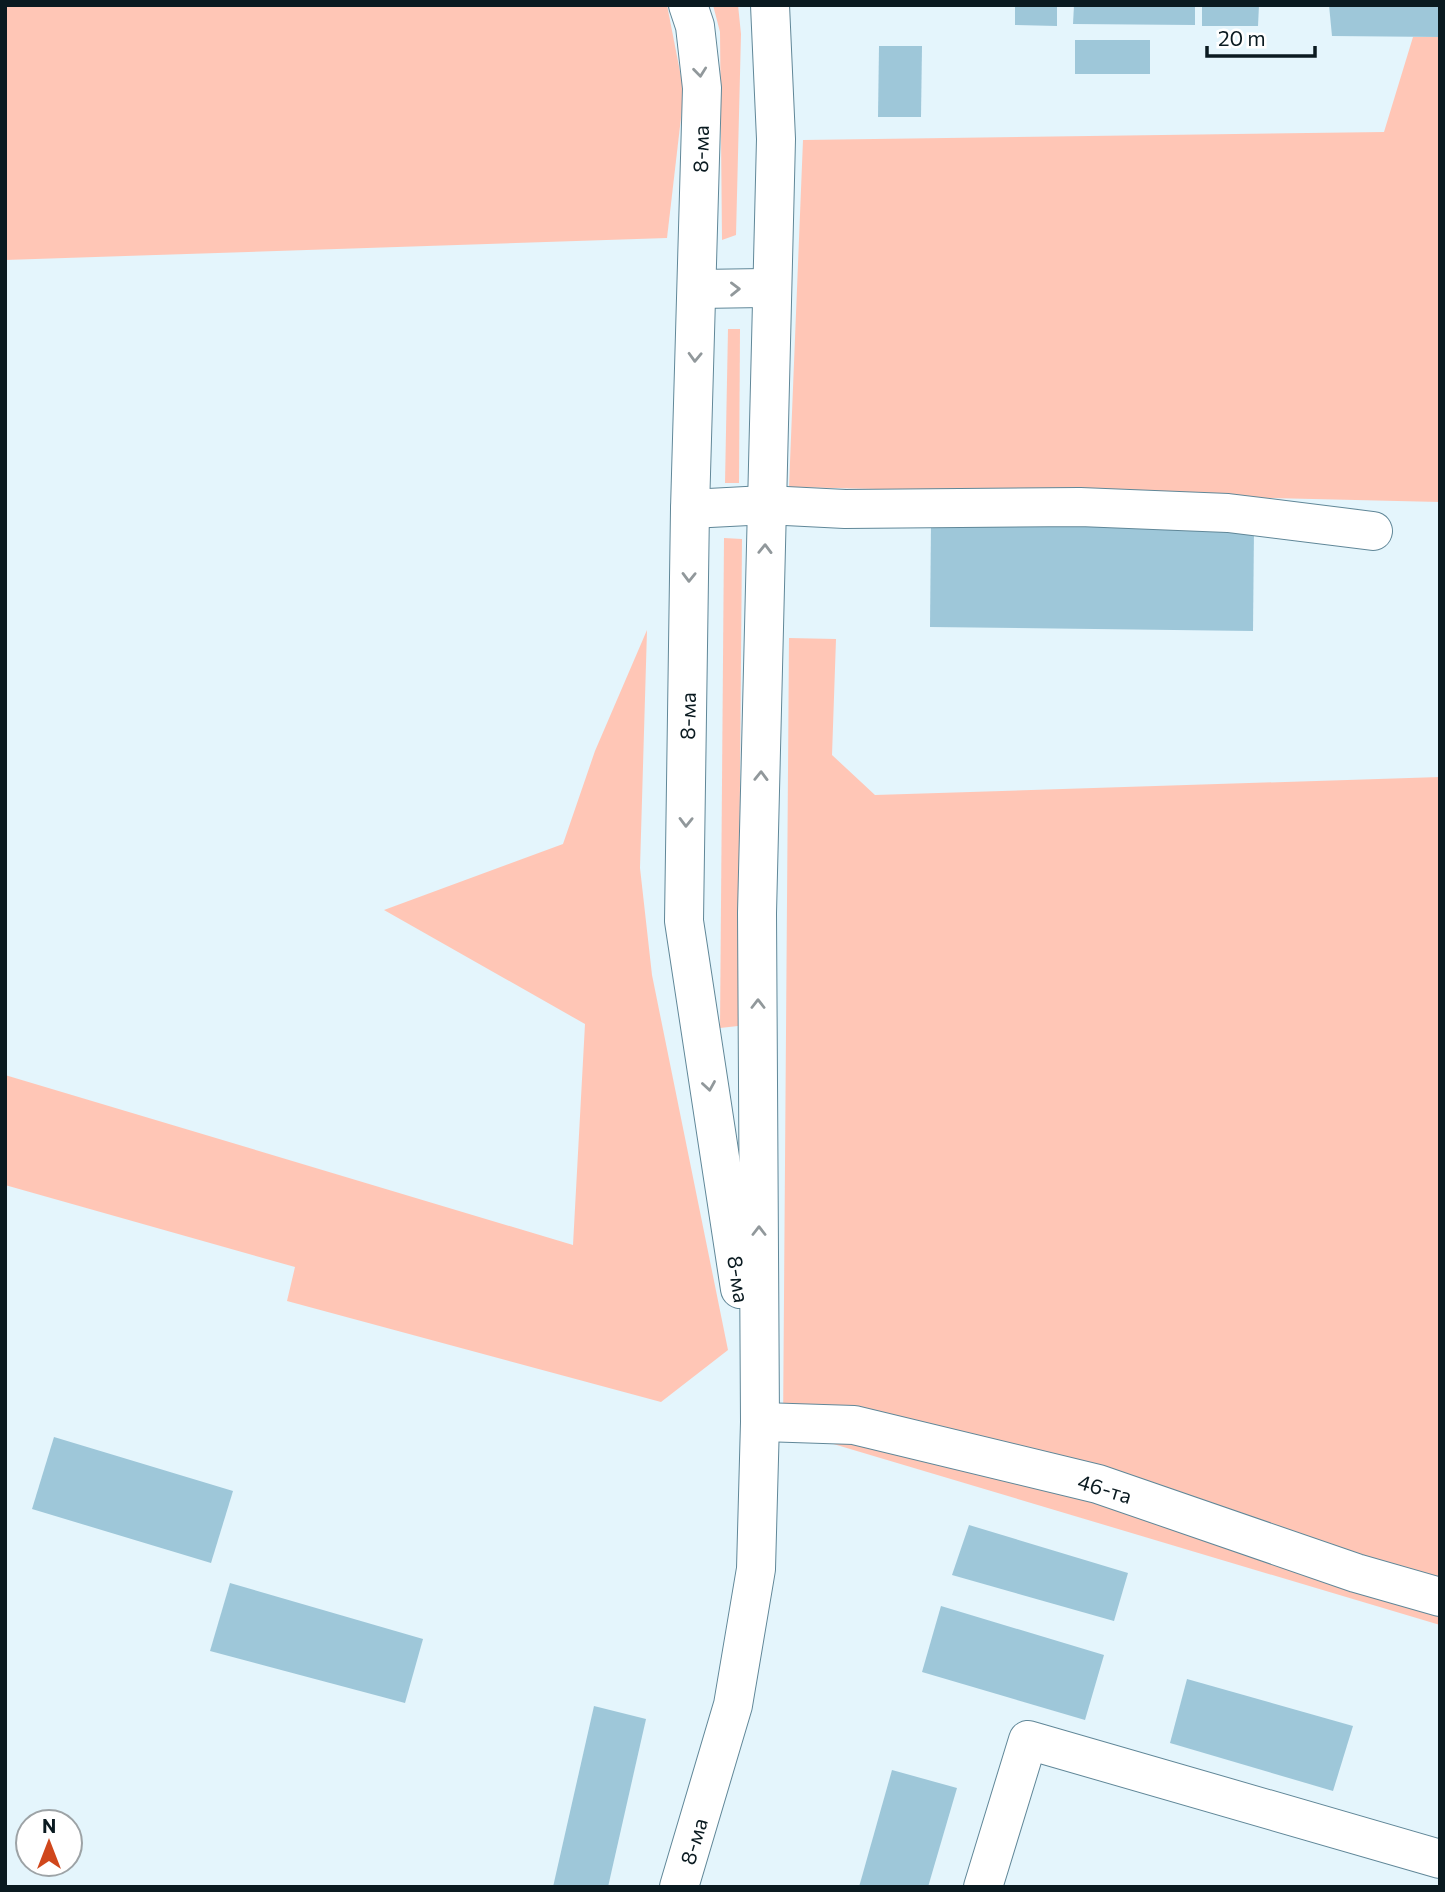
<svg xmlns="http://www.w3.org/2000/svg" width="1445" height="1892" viewBox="0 0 1445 1892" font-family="Commissioner,sans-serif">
	<rect width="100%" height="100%" fill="#e4f5fc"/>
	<g fill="#ffc6b6">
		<polygon points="5,5 667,5 684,92 667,238 5,260"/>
		<polygon points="713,5 738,5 741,34 736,235 722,240 720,32"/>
		<polygon points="1413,37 1440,37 1440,502 789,487 803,140 1384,132"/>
		<polygon points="728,329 740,329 739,483 725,483"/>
		<polygon points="724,538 742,539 738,1026 720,1028"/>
		<polygon points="647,630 640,868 652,975 728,1350 661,1402 287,1301 295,1267 5,1185 5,1075 573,1245 585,1024 384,910 563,844 595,751"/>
		<polygon points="789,638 836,639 832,755 875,795 1440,777 1440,1625 783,1429"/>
	</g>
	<g fill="#9ec7d9">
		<polygon points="1015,5 1057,5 1057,26 1015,25"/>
		<polygon points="1074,5 1195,5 1195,25 1073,24"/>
		<polygon points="1202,5 1259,5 1258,26 1202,26"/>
		<polygon points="1329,5 1440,5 1440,37 1332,36"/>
		<rect x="1075" y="40" width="75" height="34"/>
		<polygon points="879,46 922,46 921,117 878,117"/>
		<polygon points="931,524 1254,528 1253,631 930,627"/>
		<polygon points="54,1437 233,1491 211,1563 32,1509"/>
		<polygon points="969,1525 1128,1573 1114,1621 952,1575"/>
		<polygon points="230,1583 423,1639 405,1703 210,1651"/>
		<polygon points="941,1606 1104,1655 1085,1720 922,1672"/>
		<polygon points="1187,1679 1353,1726 1333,1791 1170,1743"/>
		<polygon points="594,1706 646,1719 608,1887 553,1887"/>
		<polygon points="892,1770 957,1788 928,1887 859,1887"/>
	</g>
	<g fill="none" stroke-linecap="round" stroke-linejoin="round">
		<defs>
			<g id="minor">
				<polyline points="688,5 695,26 702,88 690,509 684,921 740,1289"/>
				<polyline points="698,289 772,288"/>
				<polyline points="690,509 766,505 845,509 1080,507 1228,513 1373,531"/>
				<polyline points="760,1422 854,1425 1098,1484 1356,1573 1440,1597"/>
				<polyline points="679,1887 733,1705 756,1569 760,1422 757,913 776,139 770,5"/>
				<polyline points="983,1887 1028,1740 1440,1859"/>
			</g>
		</defs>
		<use href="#minor" stroke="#608798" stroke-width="40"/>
		<use href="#minor" stroke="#fff" stroke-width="38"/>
	</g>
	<defs><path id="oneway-chevron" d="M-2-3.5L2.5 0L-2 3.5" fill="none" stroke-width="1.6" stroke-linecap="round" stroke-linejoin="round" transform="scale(1.75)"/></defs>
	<g stroke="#91989b">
		<use href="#oneway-chevron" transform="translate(700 72) rotate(84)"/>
		<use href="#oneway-chevron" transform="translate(735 289) rotate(-1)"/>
		<use href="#oneway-chevron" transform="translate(695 357) rotate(92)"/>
		<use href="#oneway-chevron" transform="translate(765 549) rotate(-89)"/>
		<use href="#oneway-chevron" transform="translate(689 577) rotate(91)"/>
		<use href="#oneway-chevron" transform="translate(761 776) rotate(-89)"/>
		<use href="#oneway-chevron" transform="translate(686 822) rotate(91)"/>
		<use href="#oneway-chevron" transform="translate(758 1004) rotate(-90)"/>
		<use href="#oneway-chevron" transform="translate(709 1086) rotate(81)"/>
		<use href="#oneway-chevron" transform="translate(759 1231) rotate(-90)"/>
	</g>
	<g text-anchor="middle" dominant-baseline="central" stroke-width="6" stroke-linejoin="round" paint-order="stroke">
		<g font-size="21" fill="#0a1a20" stroke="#fff">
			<text transform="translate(700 149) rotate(-89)">8-ма</text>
			<text transform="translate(687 716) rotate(-89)">8-ма</text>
			<text transform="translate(739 1279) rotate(81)">8-ма</text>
			<text transform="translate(1105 1488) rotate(17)">46-та</text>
			<text transform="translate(693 1841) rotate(-73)">8-ма</text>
		</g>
	</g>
	<rect width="1445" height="1892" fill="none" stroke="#0a1a20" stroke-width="14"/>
	<g transform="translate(49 1843)"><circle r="33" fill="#ffffff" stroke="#9da3a6" stroke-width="2"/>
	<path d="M0-5L12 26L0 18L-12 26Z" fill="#d0471c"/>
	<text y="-10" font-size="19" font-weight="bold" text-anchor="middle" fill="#0a1a20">N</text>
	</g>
	<path d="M1207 46v10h108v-10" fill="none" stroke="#0a1a20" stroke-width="3.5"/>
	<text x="1218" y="46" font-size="21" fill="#0a1a20" stroke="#ffffff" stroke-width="5" paint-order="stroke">20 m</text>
</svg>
